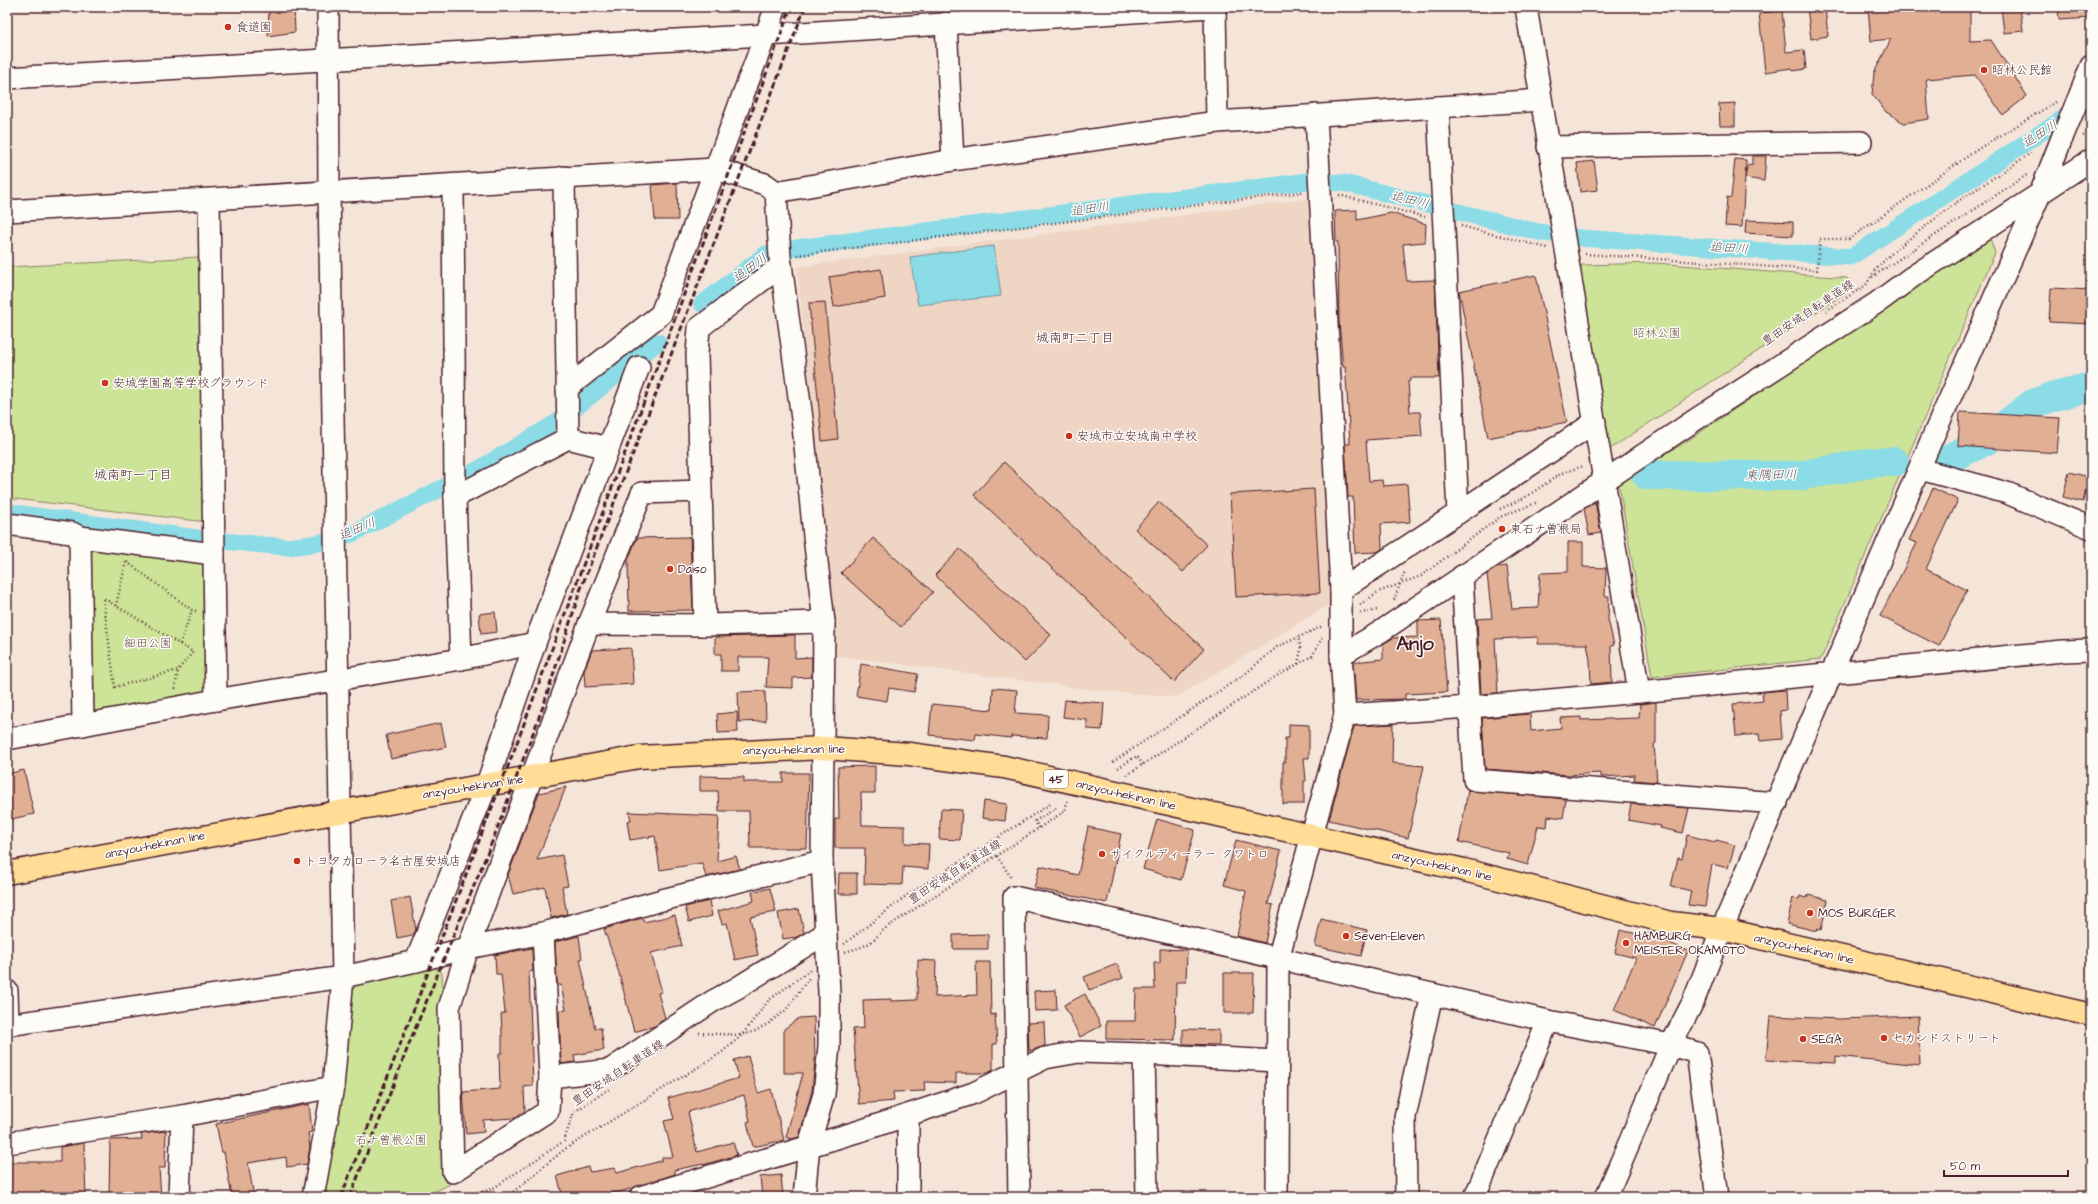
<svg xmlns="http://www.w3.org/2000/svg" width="2098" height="1204" viewBox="0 0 2098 1204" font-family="'Architects Daughter','Klee One',sans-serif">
	<rect width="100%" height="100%" fill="#f5e5d9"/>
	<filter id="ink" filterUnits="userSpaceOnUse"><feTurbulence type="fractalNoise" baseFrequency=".025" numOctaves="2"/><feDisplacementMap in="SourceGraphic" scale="8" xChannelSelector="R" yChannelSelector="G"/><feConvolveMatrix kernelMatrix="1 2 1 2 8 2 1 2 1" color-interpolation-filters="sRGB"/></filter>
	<g filter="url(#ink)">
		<polygon fill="#efd5c4" points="1312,198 1331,604 1176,697 1109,692 837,656 797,267"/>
		<g fill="#cce398" stroke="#8b8162">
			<polygon points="1990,238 1995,253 1821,659 1652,677 1618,480 1681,445"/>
			<polygon points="201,257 206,522 7,498 7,267"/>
			<polygon points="1655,263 1847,278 1853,288 1607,451 1578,277 1582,265"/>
			<polygon points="86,548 208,563 209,687 203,694 95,714 88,706"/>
			<polygon points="432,966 442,973 450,1184 424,1197 327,1197 324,1178 351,987 364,981"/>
		</g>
		<polygon fill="#8bdce6" stroke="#71909b" points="994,246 1001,296 918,305 910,257"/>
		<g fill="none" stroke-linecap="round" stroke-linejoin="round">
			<g stroke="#8bdce6" stroke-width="17">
				<polyline points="702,304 766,254 797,248 1308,181 1344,183 1538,232 1580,238 1851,257 2091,100"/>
				<polyline points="7,512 204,539 263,545 289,547 319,543 354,533 477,470 559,421 658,342"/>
			</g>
			<g stroke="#8bdce6" stroke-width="30">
				<polyline points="1926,461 1944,461 1985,441 2033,404 2054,396 2091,387"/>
				<polyline points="1647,475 1798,476 1876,462 1894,462"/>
			</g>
		</g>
		<g fill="#e1af94" stroke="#4a1f2b">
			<polygon points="269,7 294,7 295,32 268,36"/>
			<polygon points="1807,7 1825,7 1828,36 1811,39"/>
			<polygon points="1868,7 1970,7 1970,41 1991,40 2027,96 2003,115 1975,75 1926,79 1929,119 1904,123 1886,112 1872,94 1874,73 1891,39 1871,41"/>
			<polygon points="2001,7 2020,7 2023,31 2004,33"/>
			<polygon points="2058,7 2091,7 2091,18 2059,20"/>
			<polygon points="1782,11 1786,52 1804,50 1806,69 1793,71 1792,68 1765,72 1759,13"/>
			<polygon points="1735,103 1735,126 1720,126 1719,104"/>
			<polygon points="1752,156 1766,156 1764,181 1745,178 1748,164 1752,165"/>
			<polygon points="1735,159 1746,160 1742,227 1725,226 1727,197 1731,198"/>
			<polygon points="1594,161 1598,190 1580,192 1577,163"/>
			<polygon points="677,183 678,220 655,220 652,185"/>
			<polygon points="1357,210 1357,220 1391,213 1426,224 1425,242 1403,244 1406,275 1407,281 1435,280 1439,378 1410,378 1410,381 1408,381 1410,412 1420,412 1422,436 1366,440 1369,481 1382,480 1383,486 1407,484 1410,522 1381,524 1382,549 1377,552 1355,553 1353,497 1348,497 1345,444 1350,444 1347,391 1345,367 1343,367 1339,321 1338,242 1336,242 1335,211"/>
			<polygon points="1746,220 1793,222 1793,236 1745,233"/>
			<polygon points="881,269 885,298 834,307 829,277"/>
			<polygon points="1536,275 1567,422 1488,438 1459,291"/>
			<polygon points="2051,288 2091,290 2091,324 2049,322"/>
			<polygon points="825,302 838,439 822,441 809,303"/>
			<polygon points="1960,412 2060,418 2057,453 1958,446"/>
			<polygon points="1004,462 1204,649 1174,682 974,495"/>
			<polygon points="2069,472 2089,477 2083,502 2063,497"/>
			<polygon points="1933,488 1958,500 1926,569 1967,590 1939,646 1880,616 1917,543 1909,540"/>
			<polygon points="1314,489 1320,593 1236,597 1230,494"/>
			<polygon points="1159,502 1207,545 1183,572 1135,529"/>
			<polygon points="1595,502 1601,533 1589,535 1584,509"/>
			<polygon points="690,537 693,610 629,611 628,560 637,538"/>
			<polygon points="873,538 933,592 901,627 841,573"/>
			<polygon points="1568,542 1583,542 1583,567 1606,568 1605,596 1609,596 1608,619 1614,645 1611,646 1612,682 1591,684 1590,660 1587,644 1538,644 1538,637 1495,639 1498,693 1481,694 1477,619 1492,618 1487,574 1498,567 1507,566 1512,609 1538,608 1540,573 1568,572"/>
			<polygon points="960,549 1051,635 1025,662 935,575"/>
			<polygon points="495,612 497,632 481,634 479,614"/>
			<polygon points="1441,620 1447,692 1405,694 1405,699 1356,700 1353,662 1383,659 1383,644 1393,638 1418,637 1418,621"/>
			<polygon points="795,635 795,658 812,657 812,677 793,678 793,688 766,687 768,657 738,657 738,671 721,671 721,654 715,654 715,637"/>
			<polygon points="631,648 633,684 585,687 584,671 592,650"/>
			<polygon points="861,664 918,674 914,692 889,688 887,701 856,696"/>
			<polygon points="993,688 1017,690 1015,713 1048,715 1047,738 1011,736 1011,738 976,734 975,740 929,735 932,704 992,710"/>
			<polygon points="1785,690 1786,710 1780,711 1782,739 1760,741 1759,734 1736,736 1733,704 1763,701 1762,692"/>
			<polygon points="765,691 766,721 739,722 738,692"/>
			<polygon points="1065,700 1104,703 1102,730 1087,729 1087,720 1063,717"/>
			<polygon points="1656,702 1656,743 1654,744 1657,782 1634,780 1635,775 1601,777 1601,773 1568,775 1485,769 1482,718 1530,714 1531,731 1561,728 1560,718 1581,717 1581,720 1639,718 1640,704"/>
			<polygon points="737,712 738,732 718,733 717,714"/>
			<polygon points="441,723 446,747 391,759 386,735"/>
			<polygon points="1289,724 1309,725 1309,758 1304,758 1306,781 1304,781 1304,804 1283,804 1283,762 1285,762 1285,738 1289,738"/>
			<polygon points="1393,724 1392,763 1424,766 1408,838 1329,820 1354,726"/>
			<polygon points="875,766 875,793 861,793 862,825 905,826 905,843 929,844 928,869 903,867 902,885 864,884 865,848 835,848 835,819 839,819 838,767"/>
			<polygon points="24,770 34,814 7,820 7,774"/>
			<polygon points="783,773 809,773 807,848 750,848 749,811 719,811 718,791 700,791 700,776 744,777 744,782 783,782"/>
			<polygon points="566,787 537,860 562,855 568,886 562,887 567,914 551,918 545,887 513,894 508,875 539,793"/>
			<polygon points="1468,790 1566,799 1563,818 1548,816 1547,827 1538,826 1528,865 1507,859 1509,853 1459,842"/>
			<polygon points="984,801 1007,804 1005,821 982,818"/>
			<polygon points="1631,804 1689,808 1683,833 1660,828 1661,826 1628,820"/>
			<polygon points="941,809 962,810 960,840 939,839"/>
			<polygon points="629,812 719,816 717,861 736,856 740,869 706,877 702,863 660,870 655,836 630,840 627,821 631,820"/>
			<polygon points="1157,819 1195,830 1181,880 1143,869"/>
			<polygon points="1088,827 1121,834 1107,903 1034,888 1040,866 1078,875"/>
			<polygon points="1687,835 1715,842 1716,840 1735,845 1728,868 1712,864 1705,907 1688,905 1691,891 1671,886 1678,858 1682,859"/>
			<polygon points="1236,840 1281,851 1268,904 1273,905 1265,943 1237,936 1246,891 1224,885"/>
			<polygon points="839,873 857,873 857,894 838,894"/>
			<polygon points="770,888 776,912 750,917 758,955 735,960 727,923 722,924 718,911 754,901 752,892"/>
			<polygon points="1808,895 1828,900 1821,930 1817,929 1817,931 1787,924 1793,898 1799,899 1800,896 1807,898"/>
			<polygon points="410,897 416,930 413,935 397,938 391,901"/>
			<polygon points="709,901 712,916 689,922 685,907"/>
			<polygon points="799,909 804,933 797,937 783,939 778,913"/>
			<polygon points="675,915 682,946 651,953 662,992 658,993 665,1018 655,1026 634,1032 619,973 604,929 642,918 644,922"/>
			<polygon points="1321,919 1367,930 1361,956 1315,946"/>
			<polygon points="1620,930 1646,936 1647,933 1688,951 1655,1028 1614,1010 1636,958 1615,953"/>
			<polygon points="988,934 988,949 953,949 953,935"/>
			<polygon points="579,936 582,959 580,959 590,1006 595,1028 601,1028 604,1050 574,1055 575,1062 561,1064 559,1011 566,1010 561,985 558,985 557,982 555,942"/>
			<polygon points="532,948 533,971 529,972 533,1086 524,1087 525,1111 514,1118 483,1120 484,1132 466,1134 463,1092 500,1089 499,1053 502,1053 502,1033 501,1014 505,1013 501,974 496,974 495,955"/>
			<polygon points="1160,949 1187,950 1186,982 1176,982 1175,1040 1106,1039 1106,1021 1135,1021 1136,989 1155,989 1154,963 1160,963"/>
			<polygon points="918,960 936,961 935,997 977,995 976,962 990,962 991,1015 995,1014 997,1044 993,1044 993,1070 988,1073 956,1073 956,1083 924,1082 925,1091 893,1092 894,1101 859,1104 853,1029 864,1028 863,1000 891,999 891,1001 917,1000"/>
			<polygon points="1117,964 1123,978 1089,990 1084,977"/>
			<polygon points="1224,973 1254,973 1253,1013 1224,1013"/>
			<polygon points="1056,990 1057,1010 1035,1011 1034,991"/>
			<polygon points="1085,994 1101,1026 1080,1037 1064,1005"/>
			<polygon points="1770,1016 1840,1019 1918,1016 1920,1065 1836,1056 1836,1063 1766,1060"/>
			<polygon points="814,1017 815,1061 812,1091 799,1137 792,1139 786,1137 803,1073 784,1073 784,1029 799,1018"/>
			<polygon points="1044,1022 1045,1046 1029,1051 1028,1023"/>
			<polygon points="1183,1029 1219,1030 1219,1045 1183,1044"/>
			<polygon points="748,1056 758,1093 771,1089 784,1140 753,1147 747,1122 750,1121 744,1095 688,1112 697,1152 733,1142 737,1155 703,1165 703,1164 674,1170 675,1174 620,1192 608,1194 607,1193 591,1197 563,1197 557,1176 588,1167 590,1172 615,1168 617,1173 657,1162 662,1160 662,1157 673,1157 664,1121 674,1119 668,1098 739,1078 734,1060"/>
			<polygon points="309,1104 312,1132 308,1133 310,1147 307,1164 287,1167 286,1157 248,1163 254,1197 232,1197 224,1152 222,1153 216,1124"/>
			<polygon points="166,1131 165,1168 159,1168 161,1197 109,1197 110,1140 142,1139 141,1134"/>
			<polygon points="84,1143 86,1197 7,1197 7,1162 60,1162 60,1147"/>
			<polygon points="781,1175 783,1197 762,1197 760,1177"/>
		</g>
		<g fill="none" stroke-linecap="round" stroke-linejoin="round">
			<defs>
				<g id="minor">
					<polyline points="1215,7 1217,122"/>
					<path d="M1526 7C1564 235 1603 463 1639 692"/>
					<polyline points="946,23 953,160"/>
					<polyline points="7,78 817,32 1211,7"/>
					<polyline points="2081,92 2091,66"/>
					<polyline points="1316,115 1341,590 1341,655 1345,715"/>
					<polyline points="1548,147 1861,142"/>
					<polyline points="453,185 455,497 461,659"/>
					<polyline points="776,192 959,159 1217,122 1541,100"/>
					<polyline points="209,200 216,700"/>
					<polyline points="7,211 715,169 765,184 776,192 780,257 803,426 814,536 824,622 822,861 829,992 829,1046 824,1094 809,1145 804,1197"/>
					<polyline points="567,388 661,314 776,7"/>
					<polyline points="568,438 608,448"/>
					<polyline points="1920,469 2007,493 2091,528"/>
					<polyline points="701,491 642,493 589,624 705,625 697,354 699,328 781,266"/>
					<polyline points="455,497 568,438 564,177"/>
					<polyline points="1458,513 1595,422"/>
					<polyline points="7,524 72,533 80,537 214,554"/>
					<polyline points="80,537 83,725"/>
					<polyline points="1462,576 1474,780 1777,803"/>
					<polyline points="1341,590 1458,513 1438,107"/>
					<polyline points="705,625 824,622"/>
					<polyline points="1341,655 1380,632 1698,418 1878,302 1912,277 2091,160"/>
					<polyline points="7,739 216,700 461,659 535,643"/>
					<polyline points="822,861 662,900 543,933 468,948 449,1008 453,1172 548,1111 550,1077 610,1070 713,1001 737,988 826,933"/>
					<polyline points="543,933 550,1077"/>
					<polyline points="416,961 468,948 589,624"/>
					<polyline points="7,991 8,1025"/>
					<polyline points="7,1025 343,977 416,961 487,784 535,643 639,367"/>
					<polyline points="1144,1054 1147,1197"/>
					<polyline points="908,1115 908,1197"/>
					<polyline points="7,1143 182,1116 333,1087 343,977 329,192 328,7"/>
					<polyline points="179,1197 182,1116"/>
					<polyline points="313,1197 333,1087"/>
					<polyline points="640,1197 863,1130 974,1093 1045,1058 1079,1052 1144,1054 1277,1061"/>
					<polyline points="1019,1197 1014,897 1548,1021 1671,1045 1697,1053 1717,1197"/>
					<polyline points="1277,1197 1278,959 1345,715 1471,707 1639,692 2063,651 2091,650"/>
					<polyline points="1406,1197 1405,1117 1432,994"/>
					<polyline points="1475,1197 1548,1021"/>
					<polyline points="1606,1197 1671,1045 1693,1002 1722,929 1931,441 2040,194 2062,138"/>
				</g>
				<polyline id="major" points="7,873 639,757 823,748 909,754 1004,767 1464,870 1671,923 1722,929 2091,1015"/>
			</defs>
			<use href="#minor" stroke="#4a1f2b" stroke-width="24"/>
			<use href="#major" stroke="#4a1f2b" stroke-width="25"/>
			<g stroke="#4a1f2b" stroke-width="2.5" stroke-dasharray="1 3" stroke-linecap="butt">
				<polyline points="2083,136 2091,131"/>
				<polyline points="1339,195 1425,217"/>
				<polyline points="1461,226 1547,248"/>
				<polyline points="1585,254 1817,270 1820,239 1849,239 1978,149 2056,102"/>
				<polyline points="797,255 1303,192"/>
				<polyline points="1872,277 2028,174"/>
				<polyline points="1826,311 1866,285 1875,270 1896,249 1957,202 2031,153"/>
				<polyline points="1500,509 1524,498 1562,473 1584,466"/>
				<polyline points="127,562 192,610 196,611"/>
				<polyline points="1394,600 1405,571"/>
				<polyline points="1360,605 1378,592 1421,576 1500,517 1538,502"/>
				<polyline points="116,606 126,562"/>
				<polyline points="1360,613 1377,610"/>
				<polyline points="180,644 192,610"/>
				<polyline points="1298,664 1312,656 1322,638"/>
				<polyline points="175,689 178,670 115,687 103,598 193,652 178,670"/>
				<polyline points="1113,762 1245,674 1277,647 1323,626"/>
				<polyline points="1118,768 1137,756 1143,765"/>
				<polyline points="1127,775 1275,677 1298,664 1301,649 1298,636"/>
				<polyline points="1039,828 1035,821 1058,807"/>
				<polyline points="997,856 1012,879"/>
				<polyline points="844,944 906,896 1052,803"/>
				<path d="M845 952C867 945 868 947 884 929L1065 811 1067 801"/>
				<polyline points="699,1033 742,1035 755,1031 769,1023 786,1010 809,978"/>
				<path d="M439 1197C456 1187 476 1198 495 1187L564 1141 574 1112 609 1089"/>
				<polyline points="507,1197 565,1149 721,1053 742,1035 769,1000 810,970"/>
			</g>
			<use href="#minor" stroke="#fdfcf7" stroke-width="21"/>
			<use href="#major" stroke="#ffdd96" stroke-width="22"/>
			<g stroke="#4a1f2b" stroke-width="3" stroke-dasharray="6 3" stroke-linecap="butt">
				<polyline points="341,1197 515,748 791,7"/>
				<polyline points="350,1197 411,1039 494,837 544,704 580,591 805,7"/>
			</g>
			<defs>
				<polyline id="minor-bridge" points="2062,138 2081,92"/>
			</defs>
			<use href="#minor-bridge" stroke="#4a1f2b" stroke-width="24" stroke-linecap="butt"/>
			<use href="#minor-bridge" stroke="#fdfcf7" stroke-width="21"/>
		</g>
	</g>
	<g fill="#c8321e" stroke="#fdfcf7" stroke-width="1.5">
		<circle cx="228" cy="27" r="4"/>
		<circle cx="1984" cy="70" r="4"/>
		<circle cx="105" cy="383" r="4"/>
		<circle cx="1069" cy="436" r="4"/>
		<circle cx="1502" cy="529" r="4"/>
		<circle cx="670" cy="569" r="4"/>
		<circle cx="1102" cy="854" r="4"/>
		<circle cx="297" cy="861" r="4"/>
		<circle cx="1810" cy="913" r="4"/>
		<circle cx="1346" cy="936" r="4"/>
		<circle cx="1626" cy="943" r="4"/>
		<circle cx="1884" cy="1038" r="4"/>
		<circle cx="1803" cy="1039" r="4"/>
	</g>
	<g text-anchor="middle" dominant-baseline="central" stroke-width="3" stroke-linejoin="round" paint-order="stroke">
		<rect fill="#fdfcf7" stroke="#806168" stroke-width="1" x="1044" y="770" width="24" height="18" rx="3"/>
		<g font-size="11" font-weight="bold" fill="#4a1f2b">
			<text x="1056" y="779">45</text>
		</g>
		<g font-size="12" fill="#4a1f2b" stroke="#fdfcf7" text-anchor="start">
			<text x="236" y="27">食道園</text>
			<text x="1992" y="70">昭林公民館</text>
			<text x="113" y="383">安城学園高等学校グラウンド</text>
			<text x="1077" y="436">安城市立安城南中学校</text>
			<text x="1510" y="529">東石ナ曽根局</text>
			<text x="678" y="569">Daiso</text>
			<text x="1110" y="854">サイクルディーラー クワトロ</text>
			<text x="305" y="861">トヨタカローラ名古屋安城店</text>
			<text x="1818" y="913">MOS BURGER</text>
			<text x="1354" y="936">Seven-Eleven</text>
			<text x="1634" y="936">HAMBURG<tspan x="1634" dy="14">MEISTER OKAMOTO</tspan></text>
			<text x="1892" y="1038">セカンドストリート</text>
			<text x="1811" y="1039">SEGA</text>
		</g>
		<g font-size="12" fill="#4a1f2b" stroke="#fdfcf7">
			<text transform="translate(1808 313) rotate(-34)">豊田安城自転車道線</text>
			<text transform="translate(794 750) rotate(-1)">anzyou-hekinan line</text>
			<text transform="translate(473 787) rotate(-9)">anzyou-hekinan line</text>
			<text transform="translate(1126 795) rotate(13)">anzyou-hekinan line</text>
			<text transform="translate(155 845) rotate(-11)">anzyou-hekinan line</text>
			<text transform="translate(1442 866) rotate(13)">anzyou-hekinan line</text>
			<text transform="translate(955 872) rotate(-33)">豊田安城自転車道線</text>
			<text transform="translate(1804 949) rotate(13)">anzyou-hekinan line</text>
			<text transform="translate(618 1073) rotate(-34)">豊田安城自転車道線</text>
		</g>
		<g font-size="12" fill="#6a5046" stroke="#fdfcf7">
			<text x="1657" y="333">昭林公園</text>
			<text x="148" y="643">細田公園</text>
			<text x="391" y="1140">石ナ曽根公園</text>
		</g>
		<g font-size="13" font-style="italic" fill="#5e5863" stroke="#fdfcf7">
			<text transform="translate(2040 134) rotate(-33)">追田川</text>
			<text transform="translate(1410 200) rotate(14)">追田川</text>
			<text transform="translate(1090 209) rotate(-8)">追田川</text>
			<text transform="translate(1729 248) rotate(4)">追田川</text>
			<text transform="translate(750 268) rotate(-35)">追田川</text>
			<text transform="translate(1771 475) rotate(-1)">東隅田川</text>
			<text transform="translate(357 529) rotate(-22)">追田川</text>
		</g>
		<g font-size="13" fill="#4a1f2b" stroke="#fdfcf7">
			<text x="1075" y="338">城南町二丁目</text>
			<text x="133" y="475">城南町一丁目</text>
		</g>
		<g font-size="20" font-weight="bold" fill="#4a1f2b" stroke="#fdfcf7">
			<text x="1415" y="644">Anjo</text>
		</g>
	</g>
	<rect width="2098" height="1204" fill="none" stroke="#fdfcf7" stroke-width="24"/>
	<rect x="12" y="12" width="2074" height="1180" fill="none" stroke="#4a1f2b" stroke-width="1.5" filter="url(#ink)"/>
	<path d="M1944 1170v6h124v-6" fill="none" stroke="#4a1f2b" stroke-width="2"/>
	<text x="1950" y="1170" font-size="12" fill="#4a1f2b" stroke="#fdfcf7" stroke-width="3" paint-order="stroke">50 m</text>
</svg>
